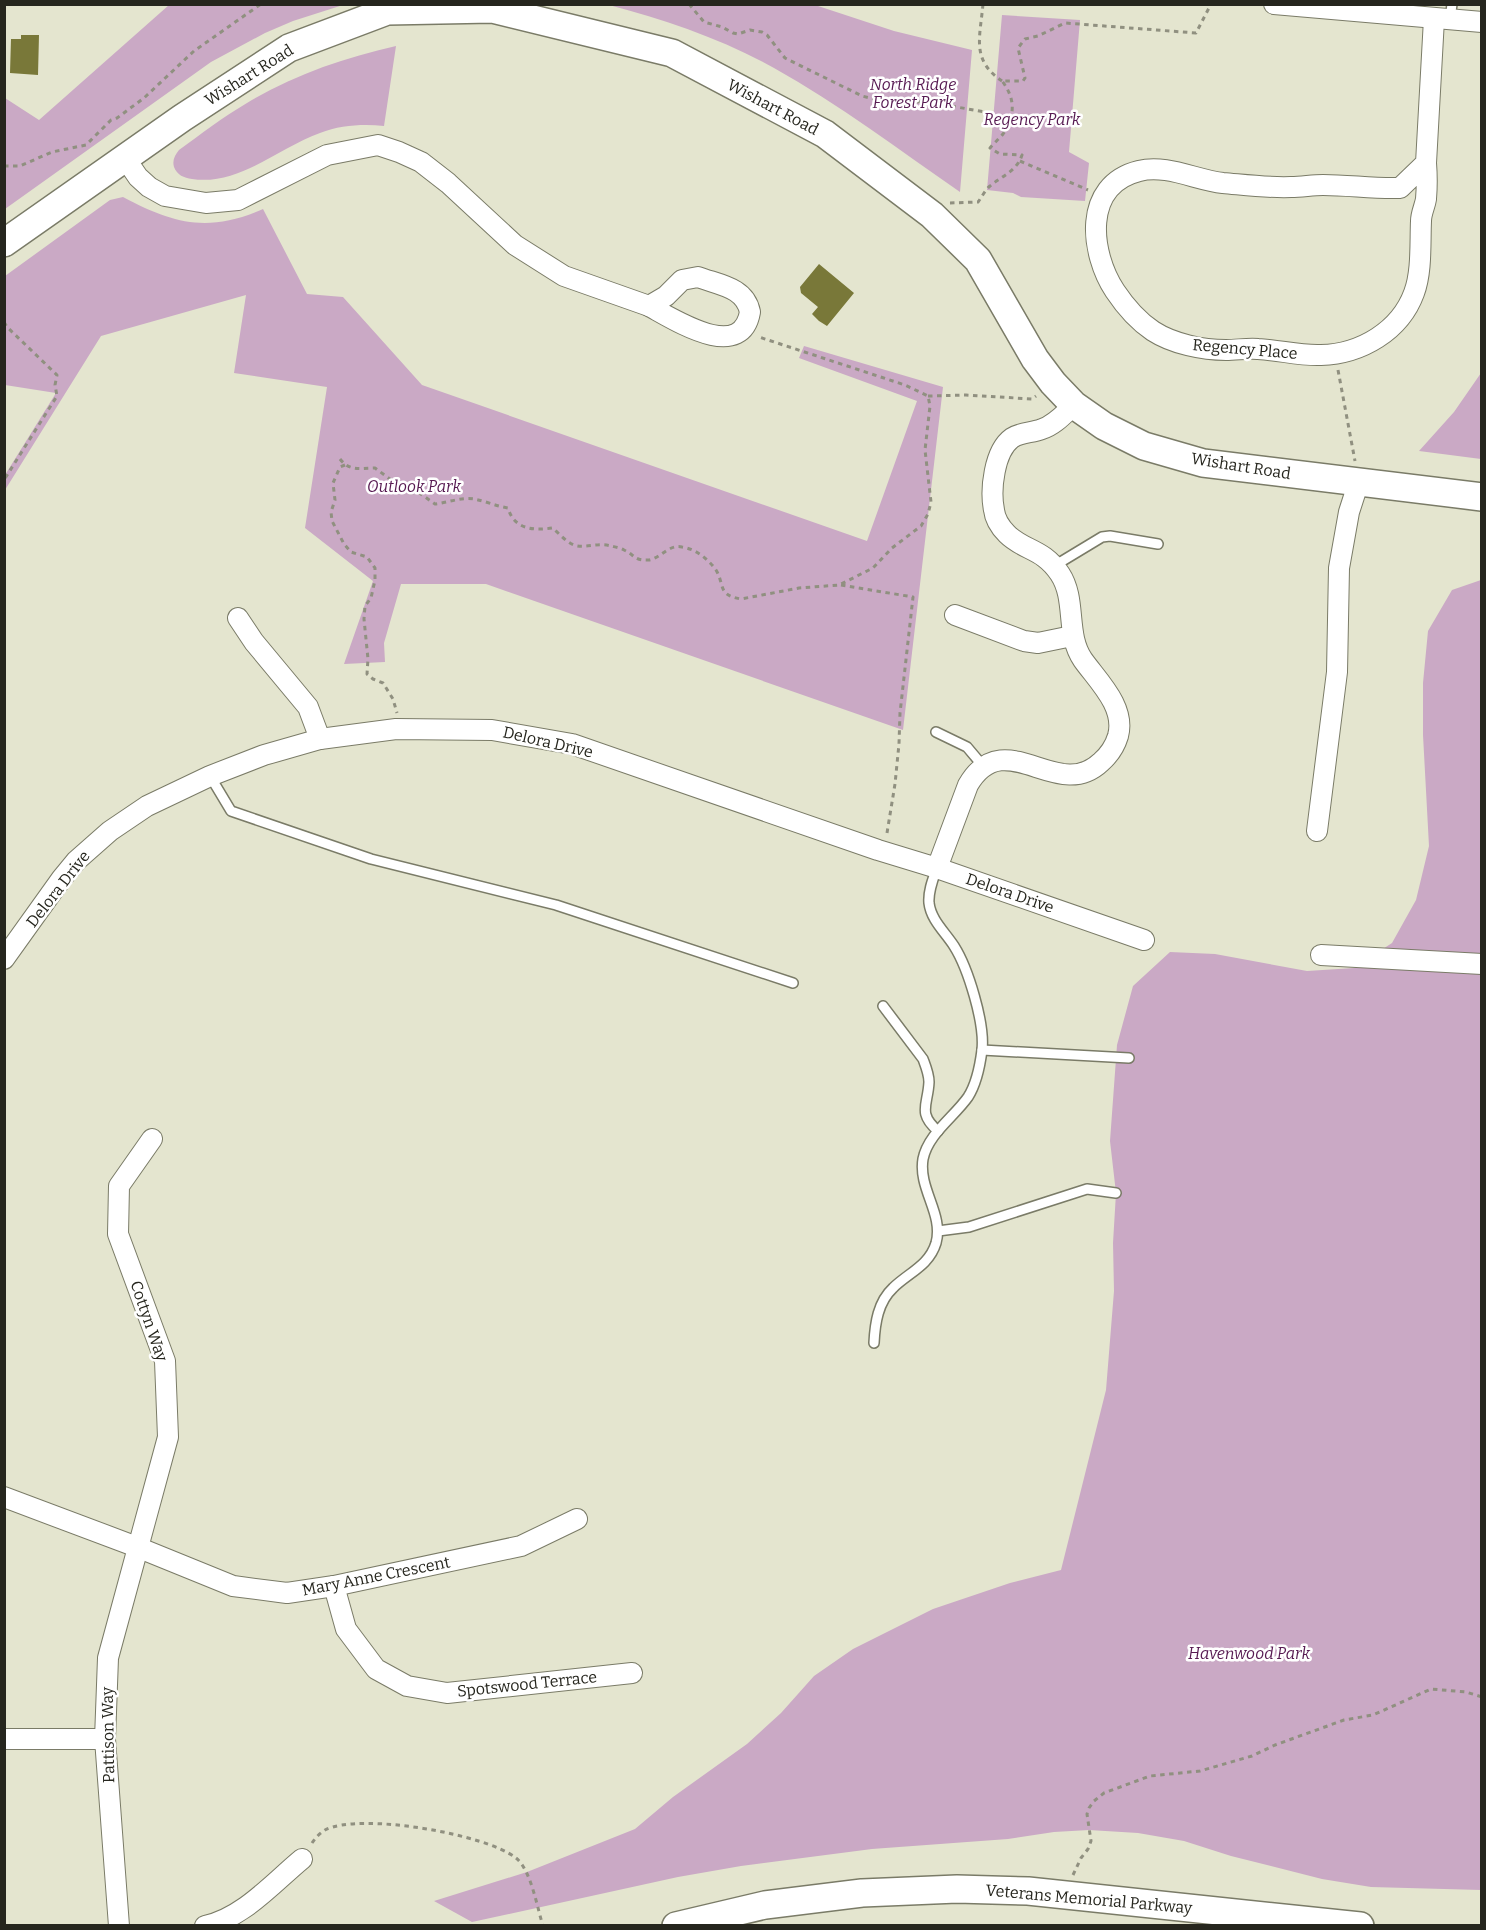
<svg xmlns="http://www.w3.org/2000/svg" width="1486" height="1930" viewBox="0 0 1486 1930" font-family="Bitter,serif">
	<rect width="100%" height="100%" fill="#e4e5cf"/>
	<g fill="#caa9c5">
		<polygon points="169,5 343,5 293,21 265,33 211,62 5,209 5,98 39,120"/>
		<path d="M609 5H815L894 31 972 50 960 192C899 150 839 104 774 68 722 39 666 20 609 5Z"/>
		<polygon points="1002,15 1080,20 1069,152 1089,163 1085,201 1021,197 1013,193 987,190"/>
		<path d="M396 46 384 126C363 124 341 125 320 133 278 148 239 186 192 179 184 178 177 175 174 167 172 160 175 155 179 150 201 134 223 117 247 103 293 75 344 58 396 46Z"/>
		<path d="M123 197C174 224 208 233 263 209L307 294 343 297 422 385 867 541 917 401 799 358 804 346 943 387 903 730 486 584H401L384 643 385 662 344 664 373 581 305 528 327 387 234 373 246 295 101 336 5 490V475L56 393 5 385V276L110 200Z"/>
		<polygon points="1481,373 1481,459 1419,451 1454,412"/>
		<polygon points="1481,580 1481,1890 1371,1887 1322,1879 1231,1856 1184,1841 1138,1833 1089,1830 1054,1832 1008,1839 872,1849 741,1866 678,1877 472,1922 434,1901 527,1872 635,1829 673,1797 747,1744 781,1713 814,1676 853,1649 933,1609 1010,1583 1061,1570 1106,1390 1114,1291 1113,1243 1116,1193 1110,1141 1117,1045 1133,986 1170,952 1215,954 1307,971 1354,968 1392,943 1416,900 1429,846 1423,735 1423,683 1428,631 1452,590"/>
	</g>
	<g fill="#797839">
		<polygon points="21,35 39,35 38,75 10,73 11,39 21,39"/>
		<polygon points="819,264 854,293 827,326 819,321 812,314 818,307 801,293 800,287"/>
	</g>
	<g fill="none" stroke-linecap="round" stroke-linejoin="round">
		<defs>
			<g id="lane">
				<polyline points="1450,20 1452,4"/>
				<polyline points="1054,566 1102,537 1110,536 1158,544"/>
				<polyline points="936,732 967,747 983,766"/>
				<polyline points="210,776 231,811 371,859 556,905 793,983"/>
				<path d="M883 1006 923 1059C926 1067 929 1074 929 1082 928 1105 917 1113 938 1131"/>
				<polyline points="982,1050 1129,1058"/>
				<polyline points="938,1231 969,1227 1087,1189 1116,1193"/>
				<path d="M874 1343C875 1323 878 1302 893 1288 908 1273 929 1266 936 1243 944 1214 918 1189 923 1159 928 1134 954 1117 968 1097 977 1083 980 1066 982 1050 985 1023 968 968 954 946 945 932 931 920 929 903 928 891 933 879 937 868"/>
			</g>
			<g id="street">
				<polyline points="1274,4 1482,22"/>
				<polyline points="125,158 138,177 149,187 165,196 206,203 238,200 327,155 378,145 399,152 421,162 448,183 515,245 564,276 649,306"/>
				<path d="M1426 163 1400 188C1374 189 1349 185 1323 185 1312 185 1302 187 1291 187 1269 188 1246 185 1223 183 1196 180 1166 164 1139 171 1082 185 1090 253 1115 291 1125 306 1138 321 1153 331 1173 344 1203 350 1226 350 1237 350 1248 348 1258 349 1279 350 1300 356 1321 355 1361 354 1400 331 1414 293 1422 272 1420 243 1421 221 1421 213 1425 206 1426 199 1427 187 1427 175 1426 163L1434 19"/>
				<path d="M698 277C719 285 745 287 750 312 741 363 675 320 649 306L666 296 682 280Z"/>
				<polyline points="955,615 1024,641 1038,643 1072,636"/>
				<polyline points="238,618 254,642 308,707 320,739"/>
				<polyline points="1317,831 1337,672 1339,568 1349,512 1359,481"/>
				<path d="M937 868 968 785C1005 722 1057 804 1101 762 1109 755 1115 746 1118 736 1126 707 1098 681 1083 660 1065 634 1077 600 1060 574 1043 548 1024 551 1007 534 1000 527 995 519 994 510 990 490 994 451 1012 438 1021 432 1032 433 1042 429 1055 425 1065 413 1074 405"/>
				<polyline points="1321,955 1482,964"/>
				<polyline points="4,959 62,878 76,861 110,831 147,806 210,776 264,755 320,739 396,729 492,730 572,744 878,850 937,868 1144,940"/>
				<polyline points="4,1497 137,1547 233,1586 287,1593 334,1586 521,1546 577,1519"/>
				<polyline points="334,1586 346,1629 376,1669 407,1686 447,1693 632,1673"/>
				<polyline points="4,1739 105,1739"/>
				<polyline points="119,1926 105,1739 108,1658 168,1437 165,1361 118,1234 119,1186 152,1139"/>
				<path d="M205 1926C243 1918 273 1883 302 1859"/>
			</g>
			<g id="secondary">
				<polyline points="4,243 182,118 289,48 387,11 492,9 672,53 825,134 932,215 978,260 1035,359 1053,383 1074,405 1104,426 1144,446 1203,463 1482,497"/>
				<polyline points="676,1926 765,1905 862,1893 957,1889 1028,1891 1360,1926"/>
			</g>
		</defs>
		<use href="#lane" stroke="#7a7b67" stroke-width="12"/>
		<use href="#street" stroke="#7a7b67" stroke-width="22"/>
		<use href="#secondary" stroke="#7a7b67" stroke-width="30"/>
		<g stroke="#909080" stroke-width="3" stroke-dasharray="4.5 4.5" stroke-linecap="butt">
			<polyline points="689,4 704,22 722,27 733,33 738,34 750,30 762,32 767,35 785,58 862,96 885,102 905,103 938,100 951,106 985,112 1008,124"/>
			<path d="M983 4C980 38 971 60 1002 81"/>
			<polyline points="1020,161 1088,190"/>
			<polyline points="4,166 20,166 52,152 86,145 111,120 117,118 144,98 194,51 261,4"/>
			<path d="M950 203 978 202C982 197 985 190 990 186 1002 176 1017 171 1022 155L1000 154 990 148C994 143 999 139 1003 134 1015 116 1016 99 1002 81H1023L1025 78 1018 48 1025 39 1038 36 1065 23 1196 33 1211 4"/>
			<polyline points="4,322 7,327 57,375 55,385 57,396 4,480"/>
			<polyline points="1338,370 1355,461"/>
			<polyline points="928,396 966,395 1032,399 1036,396"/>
			<path d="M340 459C350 472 361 468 375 468L409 493 418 492 435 504C446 503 461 497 474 499 485 501 496 506 508 508 514 529 533 531 552 528 559 533 566 542 574 545 585 549 598 542 611 546 615 547 621 548 624 550 635 555 634 561 649 560 661 558 669 544 682 547 696 549 708 559 716 570 725 585 717 595 741 599L799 588 839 585 873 568 892 548 921 526 928 514 931 502 925 450 930 406 928 396 905 385 759 337"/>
			<polyline points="345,465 340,467 333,483 335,500 331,512 332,521 344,544 351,552 367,557 375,568 375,580 371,598 365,606 364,619 368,659 367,674 373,679 383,683 393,699 397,713"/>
			<polyline points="841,585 913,597 900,713 899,744 895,784 887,833"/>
			<path d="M312 1843C316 1837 319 1834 325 1830 360 1812 486 1834 516 1858 531 1870 537 1907 543 1926"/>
			<polyline points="1073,1875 1081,1858 1088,1849 1091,1841 1087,1814 1089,1808 1094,1801 1104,1793 1150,1776 1200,1771 1252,1756 1275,1745 1344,1720 1373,1715 1431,1689 1466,1692 1482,1697"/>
		</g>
		<use href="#lane" stroke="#fff" stroke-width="9"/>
		<use href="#street" stroke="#fff" stroke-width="20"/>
		<use href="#secondary" stroke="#fff" stroke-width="27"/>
	</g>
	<g text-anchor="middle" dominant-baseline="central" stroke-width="5" stroke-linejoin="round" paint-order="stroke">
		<g font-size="16" fill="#26261e" stroke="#fff">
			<text transform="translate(249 75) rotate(-32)">Wishart Road</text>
			<text transform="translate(773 107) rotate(28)">Wishart Road</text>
			<text transform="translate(1245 349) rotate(5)">Regency Place</text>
			<text transform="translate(1241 466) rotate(9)">Wishart Road</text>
			<text transform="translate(548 742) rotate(13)">Delora Drive</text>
			<text transform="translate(58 889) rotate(-52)">Delora Drive</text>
			<text transform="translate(1010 893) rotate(19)">Delora Drive</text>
			<text transform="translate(149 1321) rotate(71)">Cottyn Way</text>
			<text transform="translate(376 1576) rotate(-11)">Mary Anne Crescent</text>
			<text transform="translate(527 1684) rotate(-6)">Spotswood Terrace</text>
			<text transform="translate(108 1735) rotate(-91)">Pattison Way</text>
			<text transform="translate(1089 1899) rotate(5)">Veterans Memorial Parkway</text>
		</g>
		<g font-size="16" font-style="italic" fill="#571a52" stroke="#fff">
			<text x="913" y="84">North Ridge<tspan x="913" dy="18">Forest Park</tspan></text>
			<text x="1032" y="119">Regency Park</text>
			<text x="414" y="486">Outlook Park</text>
			<text x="1249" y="1653">Havenwood Park</text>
		</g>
	</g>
	<rect width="1486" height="1930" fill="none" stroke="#26261e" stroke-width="12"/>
</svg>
